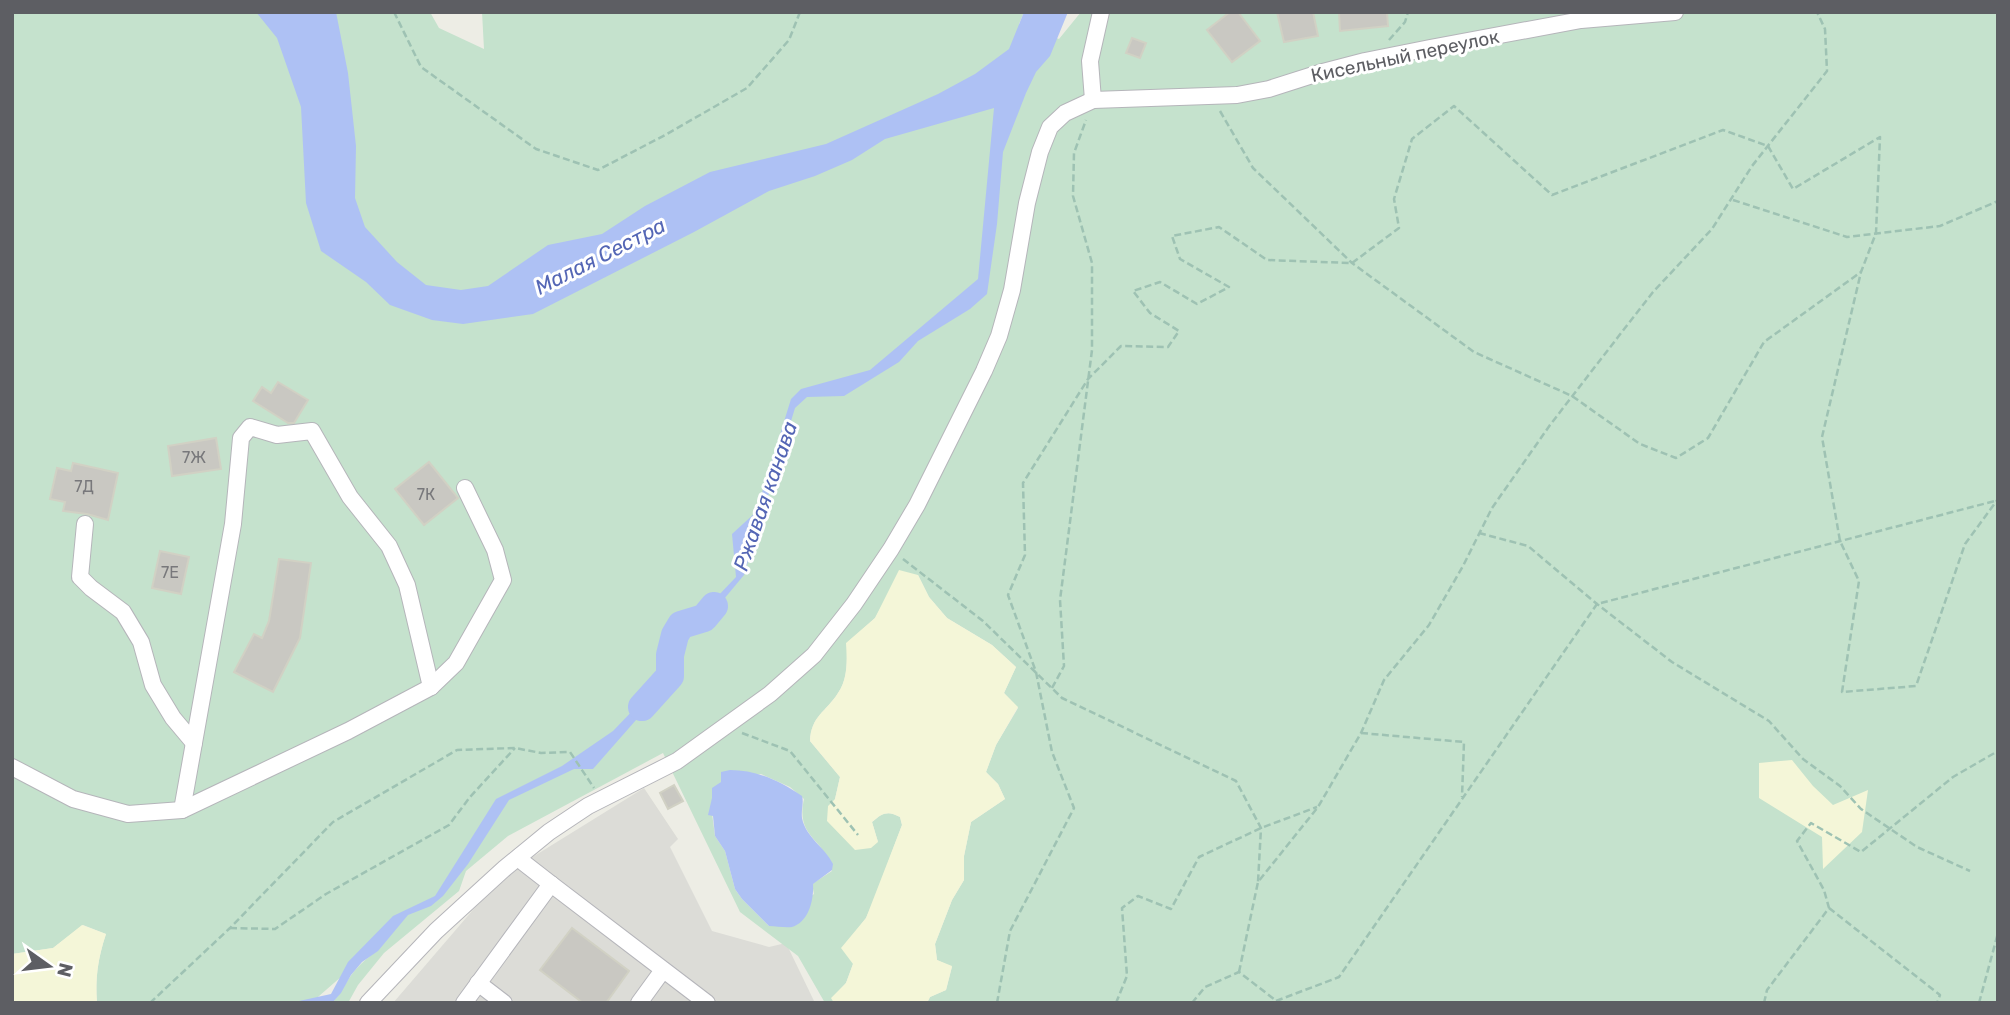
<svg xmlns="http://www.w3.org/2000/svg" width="2010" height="1015" viewBox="0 0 2010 1015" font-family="Rubik,sans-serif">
	<rect width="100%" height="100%" fill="#edede5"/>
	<polygon fill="#dcdcd7" points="644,788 678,839 670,847 712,931 769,947 786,943 815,1003 393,1003 502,876"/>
	<path fill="#c5e2cd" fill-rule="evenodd" d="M12 12H430L439 28 484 49 482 12H1024L1019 24 1059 39 1081 12H1998V1003H927L930 997 946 990 952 967 937 960 935 944 952 900 964 880V856L971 822 1005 799 998 784 986 772 996 745 1018 708 1004 693 1016 667 992 645 947 618 929 597 918 575 885 600 875 618 847 643C847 660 848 679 838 693 826 712 811 716 810 741L840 777 835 799 878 842 872 822C882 813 888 810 900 817L902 825 874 900 866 918 856 931 853 964 846 983 832 998 834 1003H825L798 956 740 912 663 753 508 836 466 871 459 891 384 953 358 985 348 1003H332C340 994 345 984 352 974 363 959 379 952 388 936L311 1003H97C95 978 98 958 106 934L83 925 53 948 12 954ZM761 774 790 787 804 799C795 839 826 838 832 871L812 884 814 894 769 926 742 899 735 889 725 851 715 836 711 806 721 782Z"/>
	<g fill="#f4f6d8">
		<path d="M899 570 918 575 929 597 947 618 992 645 1016 667 1004 693 1018 707 996 745 986 772 998 784 1005 799 971 822 964 856V880L952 900 935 944 937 960 952 966 946 990 930 997 927 1003H834L831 998 846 983 853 964 841 948 866 918 902 825 900 817C888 810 882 813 872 822L878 842 871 848 855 850 827 821 828 806 835 799 840 777 810 741C811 716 826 712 838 693 848 679 847 660 846 643L875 618Z"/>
		<polygon points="1792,760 1813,786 1833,805 1868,790 1862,832 1823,869 1822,837 1759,798 1759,763"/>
		<path d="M82 925 106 934C98 958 95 978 97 1003H12V954L53 948Z"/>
	</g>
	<g fill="#aec1f4">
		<polygon points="256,12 336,12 348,73 356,146 355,198 365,227 397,262 426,285 461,290 488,286 548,245 602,234 645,206 710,172 826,144 938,94 975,74 1009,49 1024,12 1068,12 1050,56 1036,72 1026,93 1003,152 997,224 987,294 970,309 918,341 899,362 844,396 807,397 795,408 744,575 709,617 682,631 665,687 593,769 574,769 509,800 468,864 443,896 431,906 408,915 378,951 362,962 351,975 341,993 332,1003 290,1003 331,994 348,962 393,916 435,896 496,799 562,766 613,731 665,677 674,629 698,617 736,577 732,534 756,512 791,399 801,389 870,370 978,279 994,108 885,139 852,160 815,176 769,191 694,232 533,314 463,324 432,320 390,305 366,282 321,251 306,203 301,107 277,38"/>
		<path d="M730 770C757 770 780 781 802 796 804 803 801 810 802 818 806 838 825 847 833 864L832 870 813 884C814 899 809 922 792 927 785 928 776 926 769 926L742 899 735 889 725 851 715 836 713 816 708 815 712 798V788L721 782V772Z"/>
	</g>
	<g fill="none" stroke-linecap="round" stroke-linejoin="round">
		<polyline stroke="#aec1f4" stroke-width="28" points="642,707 670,676 670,655 675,635 681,625 704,618 714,606"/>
	</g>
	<g fill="#c9c8c2" stroke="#d1d1c4" stroke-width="2">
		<polygon points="1230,12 1238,12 1260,41 1232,62 1207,30"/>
		<polygon points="1277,12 1313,12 1318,36 1284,42"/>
		<polygon points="1339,12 1387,12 1388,26 1340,31"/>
		<polygon points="1132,38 1146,43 1140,58 1126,53"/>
		<polygon points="278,382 308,400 294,423 288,423 253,401 262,387 271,393"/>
		<polygon points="216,438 221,469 172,476 168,446"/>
		<polygon points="429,462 458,498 424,525 395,489"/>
		<polygon points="73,463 118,473 108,520 87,514 63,511 65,502 50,499 57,468 71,471"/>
		<polygon points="160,551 189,557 181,594 152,588"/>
		<polygon points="279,559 311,563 300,638 273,692 234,672 254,634 262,638 269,621"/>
		<polygon points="674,785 683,801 668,809 660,793"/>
		<polygon points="572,928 629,971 606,1003 583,1003 540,970"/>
	</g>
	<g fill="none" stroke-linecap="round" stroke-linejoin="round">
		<defs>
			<g id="minor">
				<polyline points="1093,100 1090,61 1101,12"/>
				<polyline points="85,524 80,577 91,588 123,612 141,642 153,685 173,718 194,743"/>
				<polyline points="12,767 73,799 128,814 182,810 348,731 431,687 456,663 503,580 495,550 465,488"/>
				<polyline points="182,810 233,524 241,438 250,427 277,435 312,431 350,497 389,546 407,585 431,687"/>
				<polyline points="520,856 524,863 551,884 707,1003"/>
				<polyline points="478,983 504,1003"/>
				<polyline points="368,1003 436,931 505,868 549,832 588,806 677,761 770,694 814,655 854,604 891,549 917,505 984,371 999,336 1012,290 1027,203 1040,152 1050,127 1065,113 1093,100 1237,95 1269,89 1319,73 1365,61 1430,48 1581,20 1675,12"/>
				<polyline points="464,1003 551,884"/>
				<polyline points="639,1003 663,970"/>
			</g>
		</defs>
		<use href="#minor" stroke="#b5b5ba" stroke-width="18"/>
		<g stroke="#9ec2b3" stroke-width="2.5" stroke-dasharray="7 3.5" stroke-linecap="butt">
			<polyline points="394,12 421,67 536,149 598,170 667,134 747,88 789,40 800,12"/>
			<polyline points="1389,40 1405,22 1408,12"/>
			<polyline points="1220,111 1253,168 1352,263 1474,352 1572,396 1640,444 1676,458 1708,438 1764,342 1861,272"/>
			<polyline points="1733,200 1847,237 1940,226 1998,201"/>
			<polyline points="1479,533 1528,546 1597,604 1672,662 1769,721 1803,759 1840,786 1861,809 1917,847 1970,871"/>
			<polyline points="903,559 983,621 1062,698 1236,781 1261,828 1258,882"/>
			<polyline points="1052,688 1064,666 1060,600 1092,350 1092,263 1073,196 1074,153 1086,120"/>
			<polyline points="742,733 790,751 858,835"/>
			<polyline points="1361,733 1464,742 1462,797"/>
			<polyline points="1829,908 1940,995 1937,1003"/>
			<polyline points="230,928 275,929 326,894 449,825 470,797 515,748"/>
			<polyline points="1239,972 1258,882 1318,807 1361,733 1384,680 1429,625 1463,566 1492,508 1550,425 1618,337 1653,292 1712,229 1752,166 1827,71 1825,29 1817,12"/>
			<polyline points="1276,1001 1339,977 1597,604 1995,501"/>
			<polyline points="150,1003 230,928 333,822 457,750 515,748 541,753 570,752 594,788"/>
			<polyline points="997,1003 1010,931 1074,808 1052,752 1036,672 1008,595 1025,555 1023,483 1088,379 1121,346 1168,347 1179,331 1150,313 1133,291 1160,282 1197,304 1229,287 1180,259 1172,236 1219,227 1267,260 1352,263 1399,228 1394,199 1412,139 1454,106 1552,195 1723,130 1768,146 1793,189 1880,137 1876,233 1861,272 1822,437 1840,541 1859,581 1842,692 1916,686 1965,544 1998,499"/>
			<polyline points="1116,1003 1127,976 1122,908 1138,896 1171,909 1199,857 1261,828 1317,807"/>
			<polyline points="1192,1003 1205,987 1239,972 1279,1003"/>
			<polyline points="1764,1003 1767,990 1829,908 1824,890 1797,841 1811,823 1861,852 1953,777 1998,751"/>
			<polyline points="1979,1003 1998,933"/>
		</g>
		<use href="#minor" stroke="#fff" stroke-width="16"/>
	</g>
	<g text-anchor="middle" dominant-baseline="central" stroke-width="6" stroke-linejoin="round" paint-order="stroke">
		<g font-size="16" fill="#78787b">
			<text x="194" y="457">7Ж</text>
			<text x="84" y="486">7Д</text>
			<text x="426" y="494">7К</text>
			<text x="170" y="572">7Е</text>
		</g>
		<g font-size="19" fill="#5d5e63" stroke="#fff">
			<text transform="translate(1405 56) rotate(-12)">Кисельный переулок</text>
		</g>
		<g font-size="21" font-style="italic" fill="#5466b5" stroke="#fff">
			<text transform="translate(600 256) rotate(-27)">Малая Сестра</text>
			<text transform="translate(765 496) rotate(-71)">Ржавая канава</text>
		</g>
	</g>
	<rect width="2010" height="1015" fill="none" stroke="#5d5e63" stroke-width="28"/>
	<g transform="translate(49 966) rotate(104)" stroke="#ffffff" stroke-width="5" paint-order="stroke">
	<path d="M0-5L12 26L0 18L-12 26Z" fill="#5d5e63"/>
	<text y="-10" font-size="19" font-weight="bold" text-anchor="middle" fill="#5d5e63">N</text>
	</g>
</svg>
